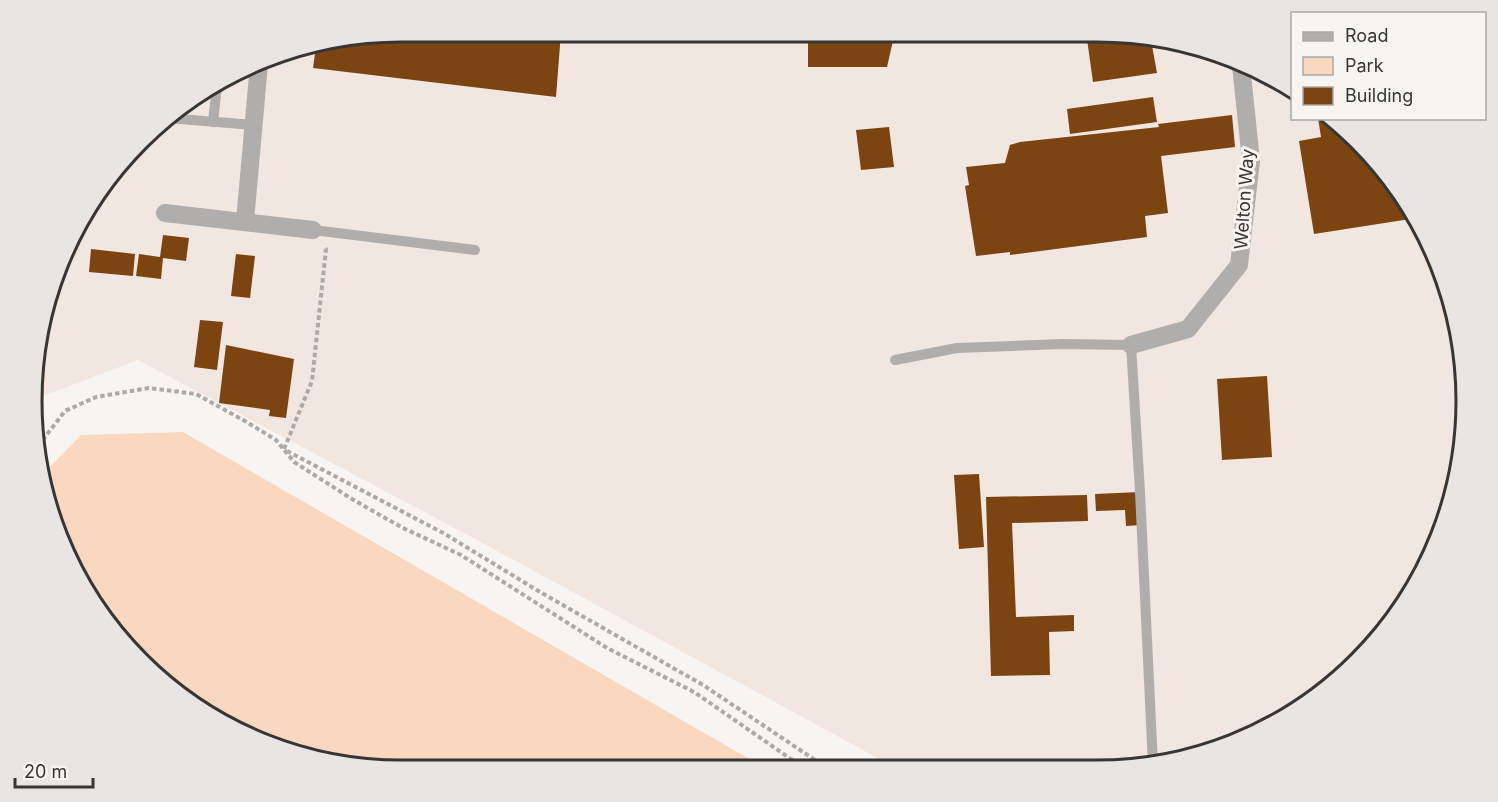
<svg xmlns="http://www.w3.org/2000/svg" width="1498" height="802" viewBox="0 0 1498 802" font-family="Inter,sans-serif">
	<rect width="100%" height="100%" fill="#f8f4f2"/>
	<polygon fill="#f1e6e0" points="401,32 1121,32 1261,70 1292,94 1292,118 1324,119 1375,158 1447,283 1466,426 1428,565 1375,644 1322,694 1238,742 1146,767 896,768 466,534 138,360 35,399 44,306 94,196 176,108 282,51"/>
	<polygon fill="#f9d8bf" points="183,432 765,768 377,770 237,732 139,662 69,564 45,472 81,435"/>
	<g fill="#7b4410">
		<polygon points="401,32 561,32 556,97 313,68 316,46"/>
		<polygon points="808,32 895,32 887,67 808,67"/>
		<polygon points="1086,32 1121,32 1151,40 1157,73 1093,82"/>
		<polygon points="1153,97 1157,122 1070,134 1067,109"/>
		<polygon points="1232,115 1235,147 1161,156 1168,213 1145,216 1147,237 1010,255 1010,252 976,256 965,186 969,185 966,167 1005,163 1010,145 1020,142 1159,127 1158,124"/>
		<polygon points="1318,118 1324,118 1375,158 1410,219 1314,234 1299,141 1321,137"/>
		<polygon points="889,127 894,167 861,170 856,130"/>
		<polygon points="163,235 189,238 186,261 163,258 161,279 136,276 139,254 160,257"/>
		<polygon points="91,249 135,254 133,276 89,272"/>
		<polygon points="236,254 255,256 250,298 231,296"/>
		<polygon points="200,320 223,322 217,370 194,367"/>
		<polygon points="226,345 294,359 286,418 269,416 270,410 219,403"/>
		<polygon points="1267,376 1272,457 1222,460 1217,379"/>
		<polygon points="979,474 984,547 959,549 954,475"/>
		<polygon points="1140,492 1141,525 1126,526 1125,510 1096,511 1095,494"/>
		<polygon points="1087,495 1088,521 1012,523 1016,617 1074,615 1074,631 1049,632 1050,675 991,676 986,497"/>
	</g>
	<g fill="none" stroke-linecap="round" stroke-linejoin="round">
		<g stroke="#aca9a7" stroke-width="4" stroke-dasharray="4.5 3" stroke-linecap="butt">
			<polyline points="38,446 65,411 96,397 149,388 196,394 245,421 276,440 294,462 352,499 401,527 461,555 607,648 694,692 804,768"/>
			<polyline points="284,449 312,381 326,249 325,248"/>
			<polyline points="287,451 445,534 540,592 703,685 827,768"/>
		</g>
		<g stroke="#b0aead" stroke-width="10">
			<polyline points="167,118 254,125"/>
			<polyline points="213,122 217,86"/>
			<polyline points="313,230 475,250"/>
			<polyline points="895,360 957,348 1062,344 1131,345 1140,492 1153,765"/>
		</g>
		<g stroke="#b0aead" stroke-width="18">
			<polyline points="165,213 313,230"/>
			<polyline points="245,221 259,64"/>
			<polyline points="1131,345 1188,329 1239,265 1251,161 1241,65"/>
		</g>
	</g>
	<g text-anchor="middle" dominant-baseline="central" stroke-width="6" stroke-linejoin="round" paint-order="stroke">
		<g font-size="18" fill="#373635" stroke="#f8f4f2">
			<text transform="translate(1244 199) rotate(-86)">Welton Way</text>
		</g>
	</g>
	<path d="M0 0H1498V802H0ZM401 42H1097A359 359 0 0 1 1456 401V401A359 359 0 0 1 1097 760H401A359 359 0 0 1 42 401V401A359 359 0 0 1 401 42Z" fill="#e9e5e3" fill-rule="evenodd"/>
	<path fill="none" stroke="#373635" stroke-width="3" d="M401 42H1097A359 359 0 0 1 1456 401V401A359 359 0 0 1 1097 760H401A359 359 0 0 1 42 401V401A359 359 0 0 1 401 42Z"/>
	<rect x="1291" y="12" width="195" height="108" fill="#f8f4f2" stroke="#aba8a6" stroke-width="1.5"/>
	<rect x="1303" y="32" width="30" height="9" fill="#b0aead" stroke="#aba8a6" stroke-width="1.5"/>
	<text x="1345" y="42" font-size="18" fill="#373635">Road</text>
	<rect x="1303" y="57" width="30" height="18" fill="#f9d8bf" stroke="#aba8a6" stroke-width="1.5"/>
	<text x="1345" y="72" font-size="18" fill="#373635">Park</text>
	<rect x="1303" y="87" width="30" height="18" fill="#7b4410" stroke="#aba8a6" stroke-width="1.5"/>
	<text x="1345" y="102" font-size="18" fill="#373635">Building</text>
	<path d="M15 778v9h78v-9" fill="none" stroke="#373635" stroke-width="3"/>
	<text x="24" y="778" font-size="18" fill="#373635" stroke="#f8f4f2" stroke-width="4.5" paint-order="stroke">20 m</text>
</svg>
